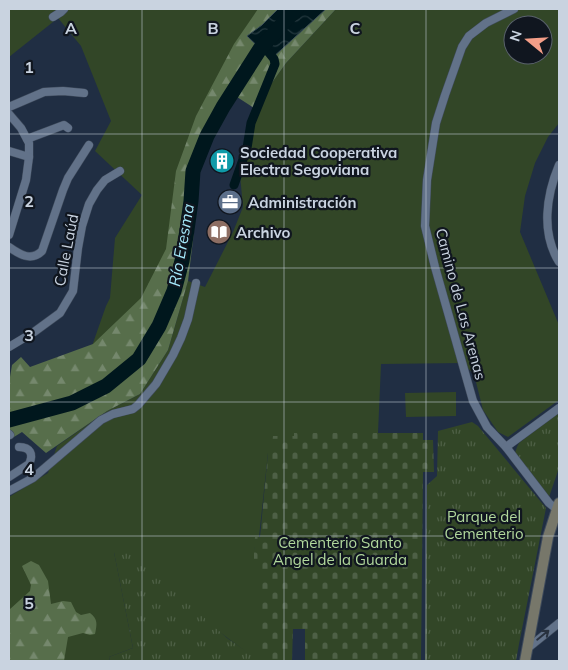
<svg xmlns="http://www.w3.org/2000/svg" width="568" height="670" viewBox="0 0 568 670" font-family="Mulish,sans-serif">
	<defs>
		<pattern id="forest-firs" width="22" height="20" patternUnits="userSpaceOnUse" patternTransform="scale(1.25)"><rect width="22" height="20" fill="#576e4b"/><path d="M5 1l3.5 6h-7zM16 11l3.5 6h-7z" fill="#75886d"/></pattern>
		<pattern id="cemetery-stones" width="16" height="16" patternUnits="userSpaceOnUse" patternTransform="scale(1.25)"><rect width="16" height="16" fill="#324627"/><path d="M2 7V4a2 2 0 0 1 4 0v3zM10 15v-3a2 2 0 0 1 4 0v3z" fill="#4e6046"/></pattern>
		<pattern id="park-tufts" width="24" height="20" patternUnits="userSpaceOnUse" patternTransform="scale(1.25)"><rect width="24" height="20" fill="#324627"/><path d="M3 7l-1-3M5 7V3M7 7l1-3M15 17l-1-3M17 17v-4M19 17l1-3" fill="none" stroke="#4e6046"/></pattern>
		<pattern id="water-waves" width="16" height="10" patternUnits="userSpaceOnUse" patternTransform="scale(1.25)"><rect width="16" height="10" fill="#00171d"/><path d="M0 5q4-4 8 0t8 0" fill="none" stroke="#24383e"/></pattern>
	</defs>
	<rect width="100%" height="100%" fill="#202e43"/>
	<g fill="#324627" fill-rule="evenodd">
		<polygon points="9,9 296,9 223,107 193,171 187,230 72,403 106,306 110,298 115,238 142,195 95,151 111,121 81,46 58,18 9,57"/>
		<path d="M336 9H559V123L548 137 535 163 525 196 520 232 559 325V400L508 437 498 432 483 410 474 374 462 363 381 364 378 433H295L294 436 270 453H268L259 537 254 549 258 561V661L114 552 133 648 109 657 110 661H9V497L48 473 57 446 107 411 140 394 168 350 188 281 205 287 233 232 243 207 240 175 246 144 248 123 254 108 286 63ZM513 25H543V55H513Z"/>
		<polygon points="456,392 456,416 406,417 405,393"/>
	</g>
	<g fill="url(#forest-firs)">
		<path d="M258 9H336L286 63 254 108 234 95C223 111 213 129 206 148 202 158 201 169 197 179L199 181 195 212 194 232 188 281 168 350 140 394 107 411 46 453 22 432 9 440V383L12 365 21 357 30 367 93 344 141 298 166 249 176 171 196 116 234 44Z"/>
		<path d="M31 561 39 565 48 581 51 604 63 601 71 602 76 612 81 615 90 613C98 619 97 624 95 634L90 635 83 633 68 637 64 661H9V610L30 591 31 585 22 566Z"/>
	</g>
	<polygon fill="url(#cemetery-stones)" points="294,433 423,433 423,440 433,440 434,472 423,472 421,661 305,661 305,629 293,629 292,661 258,661 258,561 254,561 254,550 255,537 260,537 268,453 270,452 273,436 294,436"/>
	<g fill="url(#park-tufts)">
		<polygon points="559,412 559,468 549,497 515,453 517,447 519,443"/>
		<polygon points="472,422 478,426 546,508 519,644 516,661 425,661 427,485 437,476 438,431"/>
		<polygon points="127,549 227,638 260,661 110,661 109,657 133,648 114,552"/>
	</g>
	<polygon fill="url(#water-waves)" stroke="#3c4f58" points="278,9 326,9 271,59 247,36 262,25"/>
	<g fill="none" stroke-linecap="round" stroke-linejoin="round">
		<polyline stroke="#00171d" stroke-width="9" points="234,185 247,148 251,123 275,64 274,59 265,48"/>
		<polyline stroke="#00171d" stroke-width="15" points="9,420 72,403 106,386 139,359 159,326 174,291 182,261 187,230 191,201 193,171 207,136 223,107 260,49 296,9"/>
		<defs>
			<g id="street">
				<polyline points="514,9 486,23 469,36 462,47 445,95 436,123 427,180 425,226 435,267 473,401 487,427 506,447 549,503 559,511"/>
				<polyline points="53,17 61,12 64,9"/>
				<polyline points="9,107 44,92 63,91 84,93"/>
				<polyline points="9,114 21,128 29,143 29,157 26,180 9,235"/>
				<polyline points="27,139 64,125 68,128"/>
				<polyline points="9,151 29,157"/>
				<path d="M559 165C546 196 541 233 559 262"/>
				<path d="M9 247C19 254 31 262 42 251L63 190 68 178 89 145"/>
				<polyline points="9,347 34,332 60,313 73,291 78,248 82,226 89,204 97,190 105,180 120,171"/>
				<polyline points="9,434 10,435"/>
				<polyline points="506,447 559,408"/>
				<path d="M9 477 29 464C34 454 30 447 19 447"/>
				<polyline points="9,491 33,478 101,420 113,414 133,409 138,405 156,384 173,355 181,338 188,319 196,283"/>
				<polyline points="528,648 559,623"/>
			</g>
			<polyline id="secondary" points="525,661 548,537 559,503"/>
		</defs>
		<use href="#street" stroke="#3f4b5c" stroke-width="9"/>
		<use href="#secondary" stroke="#3f4b5c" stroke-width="12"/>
		<use href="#street" stroke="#627289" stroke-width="8"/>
		<use href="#secondary" stroke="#77776a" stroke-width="10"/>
	</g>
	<defs><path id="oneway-shaft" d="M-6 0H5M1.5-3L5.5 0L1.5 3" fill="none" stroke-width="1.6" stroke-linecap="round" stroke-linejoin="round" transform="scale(1.25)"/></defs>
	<use stroke="#29323f" href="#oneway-shaft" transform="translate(543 635) rotate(-39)"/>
	<path fill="none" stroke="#c9d3e0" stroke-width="1" stroke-opacity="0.55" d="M142 9V661M284 9V661M426 9V661M9 134H559M9 268H559M9 402H559M9 536H559"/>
	<defs>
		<symbol id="building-disc" viewBox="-11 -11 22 22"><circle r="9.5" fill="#0f9aa8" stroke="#10161f"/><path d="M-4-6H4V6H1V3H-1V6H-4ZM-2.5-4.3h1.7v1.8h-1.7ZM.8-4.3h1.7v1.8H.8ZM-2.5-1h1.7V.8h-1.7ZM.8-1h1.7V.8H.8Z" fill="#fff"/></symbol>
		<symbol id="office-disc" viewBox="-11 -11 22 22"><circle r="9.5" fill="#5c6f8a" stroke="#10161f"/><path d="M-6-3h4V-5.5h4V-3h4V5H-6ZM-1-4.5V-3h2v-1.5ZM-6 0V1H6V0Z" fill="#fff"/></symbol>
		<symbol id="library-disc" viewBox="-11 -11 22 22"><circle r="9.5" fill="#8d6e63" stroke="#10161f"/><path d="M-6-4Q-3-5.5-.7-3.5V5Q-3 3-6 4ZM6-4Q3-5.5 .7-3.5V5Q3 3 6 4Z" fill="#fff"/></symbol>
	</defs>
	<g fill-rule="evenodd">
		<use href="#building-disc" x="208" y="147" width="28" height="28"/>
		<use href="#office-disc" x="216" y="188" width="28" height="28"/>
		<use href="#library-disc" x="205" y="218" width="28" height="28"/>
	</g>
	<g text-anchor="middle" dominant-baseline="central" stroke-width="4.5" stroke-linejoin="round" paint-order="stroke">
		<g font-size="15" font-weight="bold" fill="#c9d3e0" stroke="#10161f" text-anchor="start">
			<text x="240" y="152">Sociedad Cooperativa<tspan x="240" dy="17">Electra Segoviana</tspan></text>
			<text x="248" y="202">Administración</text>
			<text x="236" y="232">Archivo</text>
		</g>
		<g font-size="15" fill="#c9d3e0" stroke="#10161f">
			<text transform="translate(66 250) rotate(-79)">Calle Laúd</text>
			<text transform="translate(461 304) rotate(75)">Camino de Las Arenas</text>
		</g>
		<g font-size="15" fill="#b1d89c" stroke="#10161f">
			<text x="484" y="516">Parque del<tspan x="484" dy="17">Cementerio</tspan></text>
			<text x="340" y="542">Cementerio Santo<tspan x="340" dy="17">Angel de la Guarda</tspan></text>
		</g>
		<g font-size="16" font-style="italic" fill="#a4e8fa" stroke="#10161f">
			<text transform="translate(181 245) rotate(-80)">Río Eresma</text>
		</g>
	</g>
	<g font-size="16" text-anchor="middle" font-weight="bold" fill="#c9d3e0" stroke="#10161f" stroke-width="4.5" stroke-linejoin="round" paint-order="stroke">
		<text x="71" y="34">A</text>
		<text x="213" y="34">B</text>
		<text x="355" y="34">C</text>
		<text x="29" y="73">1</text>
		<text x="29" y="207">2</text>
		<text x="29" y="341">3</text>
		<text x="29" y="475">4</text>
		<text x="29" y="609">5</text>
	</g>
	<rect width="568" height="670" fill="none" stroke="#c9d3e0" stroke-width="20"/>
	<g transform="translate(528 40) rotate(288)"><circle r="24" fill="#10161f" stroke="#5a626c"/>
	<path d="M0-4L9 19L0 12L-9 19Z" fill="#f49e88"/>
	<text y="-8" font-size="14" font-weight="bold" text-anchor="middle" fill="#c9d3e0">N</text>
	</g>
</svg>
